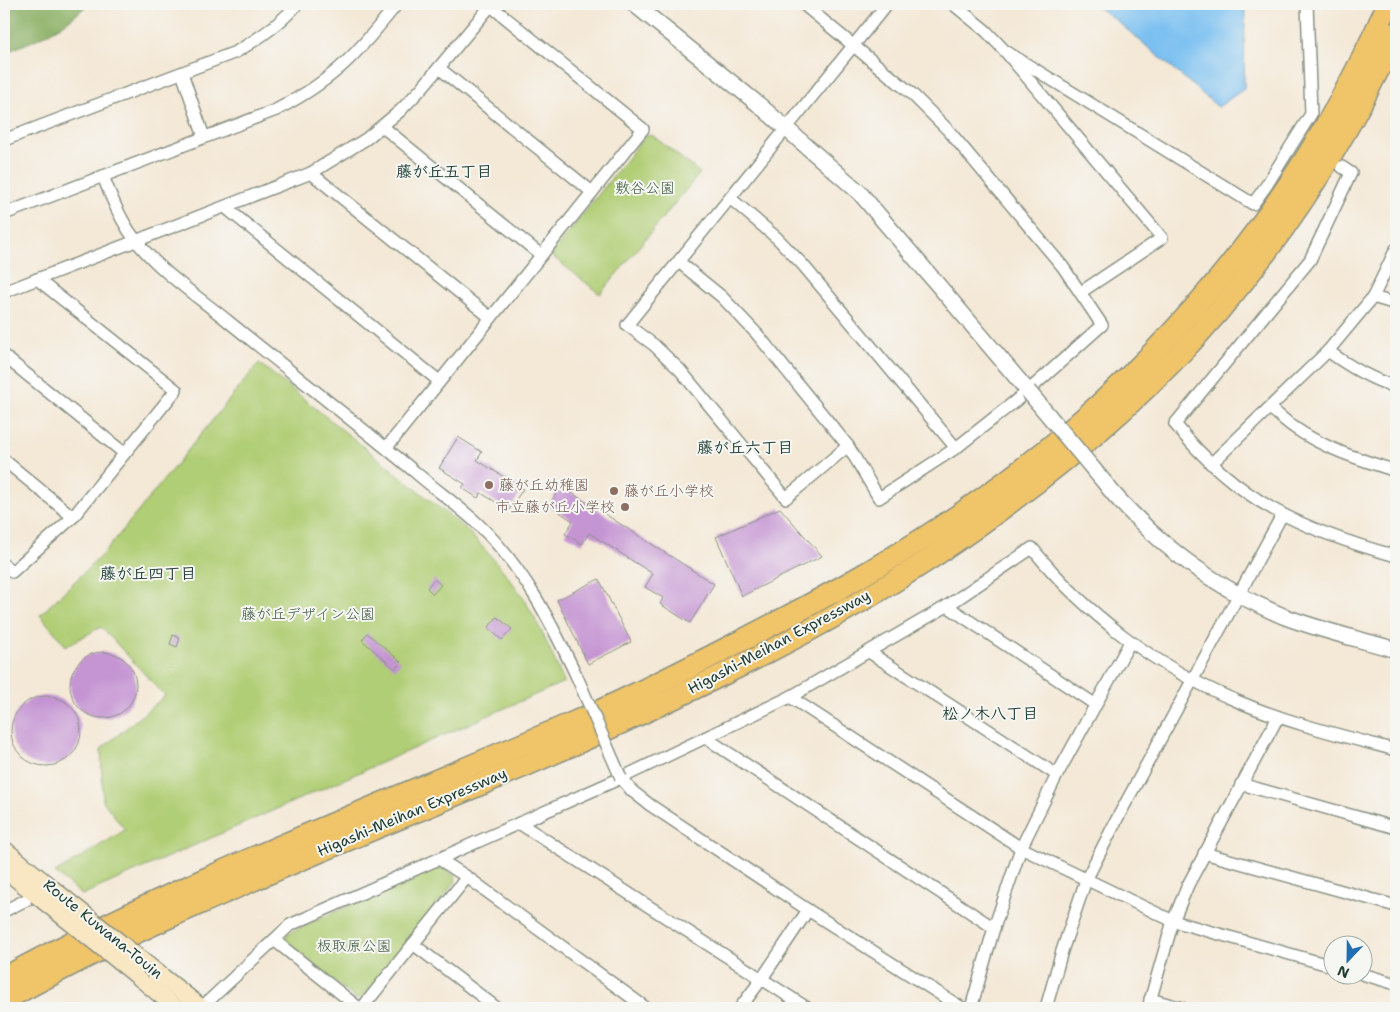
<svg xmlns="http://www.w3.org/2000/svg" width="1400" height="1012" viewBox="0 0 1400 1012" font-family="'Shantell Sans','Klee One',sans-serif">
	<rect width="100%" height="100%" fill="#f6f6f2"/>
	<filter id="ink" filterUnits="userSpaceOnUse"><feTurbulence type="fractalNoise" baseFrequency=".02" numOctaves="2"/><feDisplacementMap in="SourceGraphic" scale="10" xChannelSelector="R" yChannelSelector="G"/><feConvolveMatrix kernelMatrix="1 2 1 2 8 2 1 2 1" color-interpolation-filters="sRGB"/></filter>
	<filter id="wash" filterUnits="userSpaceOnUse"><feTurbulence type="fractalNoise" baseFrequency=".0096" numOctaves="4" result="noise"/><feDisplacementMap in="SourceGraphic" scale="20" xChannelSelector="R" yChannelSelector="G"/><feGaussianBlur stdDeviation="1.12" result="paint"/><feColorMatrix in="noise" values="0 0 0 0 0 0 0 0 0 0 0 0 0 0 0 0 0 1.4 0 .05"/><feComposite in="paint" operator="in"/></filter>
	<g filter="url(#wash)">
		<rect width="100%" height="100%" fill="#f4e8d6"/>
		<g fill="#b0ce75" stroke="#688654">
			<polygon points="652,135 700,173 600,294 552,256 553,252 645,136"/>
			<path d="M259 363 466 529C490 555 517 583 533 615 545 636 554 660 564 682L82 895 55 873 125 830 103 801 101 749 165 696 101 627 66 646 40 615 105 552Z"/>
			<polygon points="437,865 455,876 456,881 363,997 356,999 285,941 287,934"/>
		</g>
		<path fill="#8cb166" stroke="#56774d" d="M4 4H88C65 28 34 41 4 53Z"/>
		<polygon fill="#7ac0f1" stroke="#4c7e92" points="1093,4 1245,4 1244,89 1218,107 1117,21"/>
		<g id="blocks">
			<g fill="#c594d3">
				<polygon points="458,437 482,452 477,460 523,489 509,510 481,493 478,498 462,488 465,484 439,468"/>
				<polygon points="561,486 714,584 690,623 660,604 663,598 645,587 653,574 589,533 582,544 565,534 573,521 549,505"/>
				<polygon points="780,508 822,556 742,596 716,537"/>
				<polygon points="434,579 441,585 433,594 427,588"/>
				<polygon points="599,579 631,642 588,664 557,600"/>
				<polygon points="497,617 512,629 502,640 488,628"/>
				<polygon points="367,633 401,662 395,669 362,640"/>
				<polygon points="173,635 180,638 177,647 170,644"/>
				<circle cx="103" cy="685" r="33"/>
				<circle cx="46" cy="731" r="35"/>
			</g>
		</g>
	</g>
	<g filter="url(#ink)">
		<use href="#blocks" fill-opacity="0" stroke="#8a9285" stroke-width="1"/>
		<g fill="none" stroke-linecap="round" stroke-linejoin="round">
			<defs>
				<g id="minor">
					<polyline points="953,4 986,31 1005,51 1162,238 1081,292"/>
					<polyline points="1005,51 1253,204 1266,186 1311,114 1307,4"/>
					<polyline points="439,68 592,192"/>
					<polyline points="182,73 204,137"/>
					<polyline points="383,127 541,255"/>
					<path d="M4 140 236 52C258 39 281 24 297 4"/>
					<path d="M1342 167 1351 173 1310 260 1175 424C1238 502 1302 530 1396 556"/>
					<polyline points="311,173 491,318"/>
					<path d="M103 176C110 195 118 214 129 231 154 268 195 294 229 322 293 374 358 424 421 477 440 493 461 508 479 525 524 568 551 622 577 677"/>
					<polyline points="730,198 777,238 803,265 956,448"/>
					<polyline points="225,207 439,381"/>
					<path d="M4 214 276 110C301 97 326 81 346 62 365 44 381 24 397 4"/>
					<polyline points="679,262 722,297 757,334 848,446 879,498 956,448 1028,391 1102,325 1063,267 949,131 912,94 803,4"/>
					<polyline points="4,292 311,173 366,139 400,111 421,89 492,4"/>
					<polyline points="1373,297 1396,304"/>
					<path d="M1328 351C1350 367 1370 379 1396 387"/>
					<polyline points="4,356 124,453"/>
					<path d="M1270 408C1278 414 1286 422 1295 428 1325 449 1362 460 1396 471"/>
					<polyline points="848,446 786,498 680,370 654,345 627,325 887,4"/>
					<polyline points="387,447 643,129 491,6"/>
					<polyline points="4,460 73,517"/>
					<polyline points="1211,464 1328,351 1373,297 1396,249"/>
					<polyline points="4,565 12,572 73,517 176,390 37,279"/>
					<polyline points="947,606 1096,705"/>
					<polyline points="869,652 1057,775"/>
					<polyline points="790,697 1021,848 1173,921 1332,966"/>
					<polyline points="706,738 994,928"/>
					<polyline points="621,778 632,791 650,805 808,910 962,1008"/>
					<polyline points="1241,784 1396,828"/>
					<polyline points="519,823 807,1008"/>
					<polyline points="1204,853 1396,906"/>
					<polyline points="439,859 467,877 646,1008"/>
					<polyline points="4,911 36,895"/>
					<polyline points="274,940 359,1008"/>
					<polyline points="413,944 497,1008"/>
					<polyline points="1362,974 1396,984"/>
					<polyline points="1150,999 1182,1008"/>
					<path d="M201 1008 290 925 621 778 790 697 947 606 1032 548C1086 615 1158 668 1237 701 1288 723 1343 736 1396 750"/>
					<polyline points="362,1008 467,877"/>
					<polyline points="740,1008 761,980 808,910"/>
					<polyline points="971,1008 994,928 1021,848 1057,775 1130,642"/>
					<polyline points="1046,1008 1062,951 1086,880 1117,819 1282,515"/>
					<polyline points="1148,1008 1173,921 1188,885 1278,717"/>
				</g>
				<g id="tertiary">
					<polyline points="634,4 758,104 859,192 1028,391"/>
					<path d="M1105 483C1117 500 1134 515 1149 530 1189 567 1233 595 1283 616 1319 630 1359 639 1396 650"/>
				</g>
				<g id="secondary">
					<polyline points="4,849 48,885"/>
					<polyline points="4,869 36,895"/>
					<polyline points="154,970 202,1008"/>
					<polyline points="135,974 176,1008"/>
				</g>
				<g id="motorway">
					<path d="M4 978C185 879 380 806 570 724 626 700 681 672 735 644 821 600 905 554 983 498 1161 372 1300 203 1388 4"/>
					<path d="M4 1000C65 967 128 935 192 907 322 848 456 797 586 739 704 685 825 628 934 556 1037 487 1137 407 1218 312 1290 228 1350 133 1396 33"/>
				</g>
			</defs>
			<use href="#minor" stroke="#8a9285" stroke-width="14"/>
			<use href="#tertiary" stroke="#8a9285" stroke-width="18"/>
			<use href="#secondary" stroke="#8a9285" stroke-width="19"/>
			<use href="#motorway" stroke="#8a9285" stroke-width="24"/>
			<use href="#minor" stroke="#fff" stroke-width="11"/>
			<use href="#tertiary" stroke="#fff" stroke-width="15"/>
			<use href="#secondary" stroke="#f9e7c3" stroke-width="16"/>
			<use href="#motorway" stroke="#f0c469" stroke-width="21"/>
			<defs>
				<polyline id="minor-bridge" points="577,677 621,778"/>
				<polyline id="tertiary-bridge" points="1028,391 1105,483"/>
				<g id="secondary-bridge">
					<polyline points="48,885 154,970"/>
					<polyline points="36,895 135,974"/>
				</g>
			</defs>
			<use href="#minor-bridge" stroke="#8a9285" stroke-width="14" stroke-linecap="butt"/>
			<use href="#tertiary-bridge" stroke="#8a9285" stroke-width="18" stroke-linecap="butt"/>
			<use href="#secondary-bridge" stroke="#8a9285" stroke-width="19" stroke-linecap="butt"/>
			<use href="#minor-bridge" stroke="#fff" stroke-width="11"/>
			<use href="#tertiary-bridge" stroke="#fff" stroke-width="15"/>
			<use href="#secondary-bridge" stroke="#f9e7c3" stroke-width="16"/>
		</g>
	</g>
	<g fill="#8d6e63" stroke="#f6f6f2" stroke-width="2">
		<circle cx="489" cy="485" r="5"/>
		<circle cx="614" cy="491" r="5"/>
		<circle cx="625" cy="507" r="5"/>
	</g>
	<g text-anchor="middle" dominant-baseline="central" stroke-width="4" stroke-linejoin="round" paint-order="stroke">
		<g font-size="15" fill="#3c5a41" stroke="#f6f6f2">
			<text x="645" y="188">敷谷公園</text>
			<text x="308" y="614">藤が丘デザイン公園</text>
			<text x="354" y="946">板取原公園</text>
		</g>
		<g font-size="15" fill="#785e54" stroke="#f6f6f2" text-anchor="start">
			<text x="499" y="485">藤が丘幼稚園</text>
			<text x="624" y="491">藤が丘小学校</text>
			<text x="615" y="507" text-anchor="end">市立藤が丘小学校</text>
		</g>
		<g font-size="15" fill="#1f3d34" stroke="#f6f6f2">
			<text transform="translate(779 642) rotate(-28)">Higashi-Meihan Expressway</text>
			<text transform="translate(412 812) rotate(-23)">Higashi-Meihan Expressway</text>
			<text transform="translate(103 929) rotate(39)">Route Kuwana-Touin</text>
		</g>
		<g font-size="16" font-weight="bold" fill="#1f3d34" stroke="#f6f6f2">
			<text x="444" y="171">藤が丘五丁目</text>
			<text x="745" y="447">藤が丘六丁目</text>
			<text x="148" y="573">藤が丘四丁目</text>
			<text x="990" y="713">松ノ木八丁目</text>
		</g>
	</g>
	<rect width="1400" height="1012" fill="none" stroke="#f6f6f2" stroke-width="20"/>
	<g transform="translate(1348 960) rotate(202)"><circle r="24" fill="#f6f6f2" stroke="#a0aca6"/>
	<path d="M0-4L9 19L0 12L-9 19Z" fill="#1f6fb2"/>
	<text y="-8" font-size="14" font-weight="bold" text-anchor="middle" fill="#1f3d34">N</text>
	</g>
</svg>
